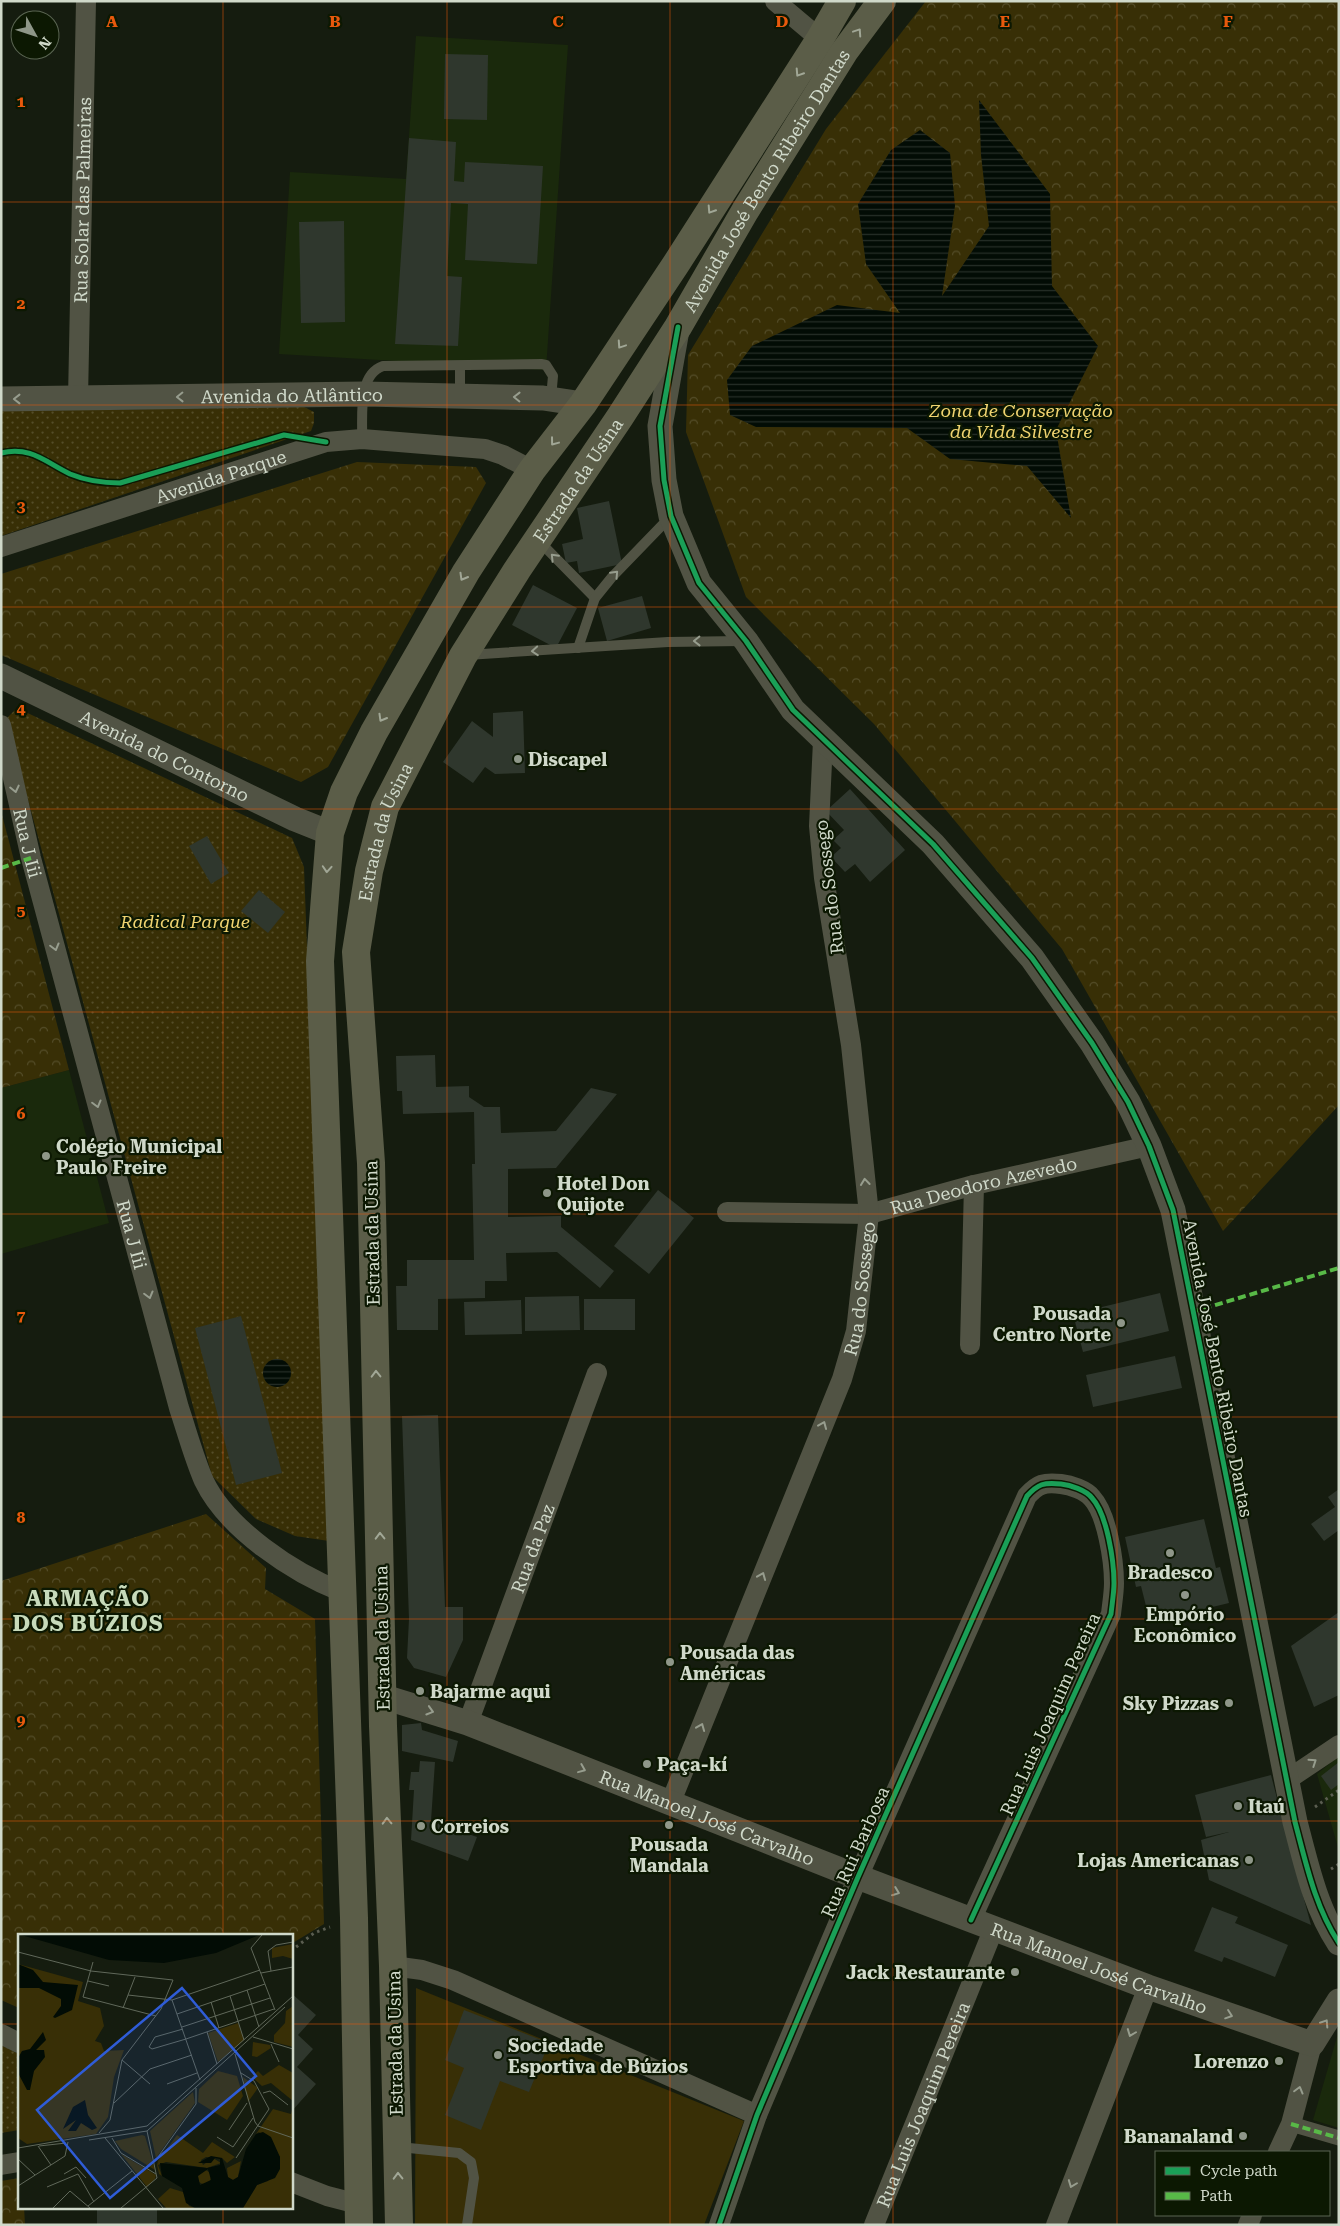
<svg xmlns="http://www.w3.org/2000/svg" width="1340" height="2226" viewBox="0 0 1340 2226" font-family="'Roboto Serif',serif">
	<defs>
		<pattern id="forest-crowns" width="20" height="18" patternUnits="userSpaceOnUse" patternTransform="scale(1.25)"><rect width="20" height="18" fill="#382f06"/><path d="M2 6a3 3 0 1 1 6 0M12 15a3 3 0 1 1 6 0" fill="none" stroke="#544d29"/></pattern>
		<pattern id="park-dots" width="8" height="8" patternUnits="userSpaceOnUse" patternTransform="scale(1.25)"><rect width="8" height="8" fill="#382f06"/><path d="M2 2h.1M6 6h.1" fill="none" stroke="#544d29" stroke-width="1.8" stroke-linecap="round"/></pattern>
		<pattern id="water-rules" width="6" height="5" patternUnits="userSpaceOnUse" patternTransform="scale(1.25)"><rect width="6" height="5" fill="#020c05"/><path d="M0 2.5h6" fill="none" stroke="#262f28"/></pattern>
	</defs>
	<rect width="100%" height="100%" fill="#151c0f"/>
	<g fill="#1a290c">
		<polygon points="416,36 568,45 546,370 279,354 290,172 406,179"/>
		<polygon points="69,1070 109,1223 1,1254 1,1088"/>
		<polygon points="1339,1756 1339,1851 1317,1774"/>
		<polygon points="1339,2030 1339,2128 1313,2120"/>
	</g>
	<polygon fill="#382f06" points="416,1988 744,2121 704,2225 415,2225"/>
	<g fill="url(#forest-crowns)">
		<polygon points="926,1 1339,1 1339,1105 1223,1231 1062,949 874,724 746,597 686,432 688,355 826,129"/>
		<polygon points="357,462 476,467 486,483 328,767 301,782 1,655 1,574"/>
		<polygon points="1,811 69,1070 1,1088"/>
		<polygon points="206,1514 266,1568 265,1589 315,1619 324,1924 291,1944 291,1935 19,1935 19,2008 1,2000 1,1581"/>
		<polygon points="19,2178 19,2207 24,2207 25,2225 1,2225 1,2181"/>
	</g>
	<g fill="url(#park-dots)">
		<polygon points="304,407 314,412 314,423 311,431 1,536 1,411"/>
		<polygon points="17,708 292,838 304,867 329,1541 295,1536 256,1519 212,1476 6,719"/>
		<polygon points="1,2045 19,2054 19,2130 1,2133"/>
	</g>
	<g fill="url(#water-rules)">
		<polygon points="979,100 1050,194 1052,286 1098,346 1056,430 1071,518 1027,466 950,459 907,428 756,427 730,415 727,380 752,346 837,305 900,313 866,264 858,204 891,150 920,130 950,153 955,206 942,296 989,226 981,155"/>
		<circle cx="277" cy="1373" r="14"/>
	</g>
	<g fill="#2f372d">
		<polygon points="445,54 488,55 487,120 444,119"/>
		<polygon points="409,138 456,142 454,181 464,182 465,162 543,166 537,264 465,260 468,204 451,203 447,276 462,277 458,346 395,344"/>
		<polygon points="344,221 345,322 301,323 299,222"/>
		<polygon points="609,501 622,564 579,573 577,561 566,563 562,544 583,539 577,508"/>
		<polygon points="533,585 577,608 556,648 512,625"/>
		<polygon points="642,596 651,628 607,641 598,608"/>
		<polygon points="523,711 525,773 495,774 485,767 473,783 443,762 472,721 493,737 493,713"/>
		<polygon points="850,789 905,850 870,882 855,864 845,872 831,857 841,848 833,840 844,830 826,811"/>
		<polygon points="207,836 229,873 211,884 189,846"/>
		<polygon points="259,890 285,912 268,933 241,911"/>
		<polygon points="435,1055 436,1087 469,1086 469,1097 484,1107 500,1107 501,1133 556,1131 591,1088 617,1094 556,1168 508,1169 508,1217 561,1216 561,1227 614,1271 600,1288 557,1252 506,1253 507,1281 485,1281 485,1298 438,1299 438,1330 397,1330 396,1286 407,1286 407,1260 474,1260 472,1164 475,1164 474,1112 403,1114 402,1091 397,1091 396,1056"/>
		<polygon points="658,1190 694,1218 649,1274 614,1246"/>
		<polygon points="1160,1293 1169,1331 1083,1352 1073,1314"/>
		<polygon points="579,1296 580,1330 525,1331 525,1297"/>
		<rect x="584" y="1299" width="51" height="31"/>
		<polygon points="521,1300 522,1334 465,1335 464,1302"/>
		<polygon points="241,1316 282,1473 236,1485 195,1328"/>
		<polygon points="1175,1356 1182,1388 1093,1407 1086,1375"/>
		<polygon points="438,1415 445,1607 463,1607 463,1640 446,1677 414,1668 407,1658 409,1619 402,1416"/>
		<polygon points="1339,1489 1339,1530 1324,1541 1311,1524 1335,1507 1328,1497"/>
		<polygon points="1204,1519 1216,1568 1220,1567 1229,1603 1150,1622 1141,1586 1136,1587 1125,1537"/>
		<polygon points="1339,1612 1339,1695 1314,1707 1291,1646"/>
		<polygon points="421,1723 422,1730 458,1741 453,1762 402,1751 402,1725"/>
		<polygon points="420,1761 435,1762 431,1821 477,1837 468,1861 411,1840 414,1790 409,1790 411,1772 419,1772"/>
		<polygon points="1339,1762 1339,1784 1331,1790 1321,1776"/>
		<polygon points="1271,1775 1282,1818 1311,1925 1209,1880 1201,1840 1229,1832 1206,1837 1195,1795"/>
		<polygon points="1212,1907 1238,1917 1235,1923 1288,1945 1275,1977 1224,1957 1222,1962 1194,1951"/>
		<polygon points="291,1993 316,2015 298,2035 313,2049 297,2067 316,2084 291,2112"/>
		<polygon points="464,2010 549,2043 529,2092 500,2081 481,2130 445,2115 464,2068 445,2060"/>
		<rect x="97" y="2207" width="60" height="18"/>
	</g>
	<g fill="none" stroke-linecap="round" stroke-linejoin="round">
		<g stroke="#5a5d50" stroke-width="3" stroke-dasharray="2.5 4" stroke-linecap="butt">
			<polyline points="1315,1807 1339,1790"/>
			<polyline points="1331,1869 1339,1864"/>
			<polyline points="291,1951 314,1933 330,1927"/>
		</g>
		<g stroke="#515344" stroke-width="10">
			<polyline points="460,396 460,366"/>
			<path d="M362 439C363 417 357 375 383 366L541 364 546 365 553 376 551 398"/>
			<polyline points="538,540 595,598"/>
			<polyline points="578,648 595,598 612,577 671,516"/>
			<polyline points="467,655 668,642 742,641"/>
			<polyline points="399,2147 459,2153 471,2162 474,2178 467,2225"/>
		</g>
		<polyline stroke="#515344" stroke-width="15" points="1291,2124 1339,2138"/>
		<g stroke="#515344" stroke-width="20">
			<polyline points="775,1 820,39"/>
			<path id="s1" d="M78 399 86 1"/>
			<path id="s2" d="M1 547 326 442 362 439 485 449 503 455 532 470"/>
			<path id="s3" d="M1 725 31 858 179 1408C187 1432 194 1458 204 1481 227 1529 293 1573 342 1592"/>
			<path id="s4" d="M727 1212 869 1214 974 1185 1149 1146"/>
			<polyline points="970,1345 974,1185"/>
			<path id="s5" d="M468 1723 597 1373"/>
			<polyline points="1287,1780 1339,1745"/>
			<path id="s6" d="M670 1804 842 1379 856 1331 869 1214 851 1045 824 878 819 826 823 741"/>
			<polyline points="393,1966 422,1970 453,1980 757,2115"/>
			<polyline points="1,2034 19,2043"/>
			<polyline points="1278,2152 1291,2124 1312,2044"/>
			<polyline points="1,2165 19,2162"/>
			<polyline points="291,2182 327,2196 358,2204"/>
			<path d="M719 2225 757 2115 858 1877 1027 1496C1038 1484 1044 1482 1061 1484 1070 1485 1086 1490 1092 1498 1107 1514 1114 1561 1114 1583 1114 1593 1112 1604 1111 1614L971 1920"/>
			<path id="s7" d="M874 2225 994 1928"/>
			<polyline points="1056,2225 1148,1987"/>
			<polyline points="1248,2225 1252,2215"/>
		</g>
		<g stroke="#515344" stroke-width="25">
			<path d="M677 330 660 426 664 480 671 516 699 583 746 641 793 710 933 844 1032 958 1092 1043 1128 1102 1149 1146 1173 1210 1295 1822C1306 1863 1315 1907 1339 1943"/>
			<path id="s8" d="M1 399 364 394 543 398 583 404"/>
			<path id="s9" d="M1 676 295 819 330 833"/>
			<path id="s10" d="M384 1697 468 1723 858 1877 1148 1987 1312 2044 1339 2001"/>
		</g>
		<g stroke="#5b5d48" stroke-width="28">
			<polyline points="359,2225 354,1918 320,961 330,833 344,792 374,732 466,572 532,470 583,404 676,264 820,39 842,1"/>
			<path id="s11" d="M399 2225 393 1966 383 1726 371 1163 356 952 369 871 385 807 463 656 517 570 620 417 678 327 745 211 844 52 882 1"/>
		</g>
		<g stroke="#58b947" stroke-width="4" stroke-dasharray="8 4" stroke-linecap="butt">
			<polyline points="1,868 31,858"/>
			<polyline points="1192,1312 1339,1268"/>
			<polyline points="1291,2124 1339,2138"/>
		</g>
		<defs>
			<g id="cycleway">
				<path d="M678 327 660 426 664 480 671 516 699 583 746 641 793 710 933 844 1032 958 1092 1043 1128 1102 1149 1146 1173 1210 1295 1822C1306 1863 1315 1907 1339 1943"/>
				<path d="M1 453C31 446 45 462 70 474 87 481 103 483 120 483L284 435 326 442"/>
				<path d="M719 2225 757 2115 858 1877 1027 1496C1038 1484 1044 1482 1061 1484 1070 1485 1086 1490 1092 1498 1107 1514 1114 1561 1114 1583 1114 1593 1112 1604 1111 1614L971 1920"/>
			</g>
		</defs>
		<use href="#cycleway" stroke="#0c1802" stroke-width="8"/>
		<use href="#cycleway" stroke="#1a9f57" stroke-width="5"/>
	</g>
	<defs><path id="oneway-chevron" d="M-2-3.5L2.5 0L-2 3.5" fill="none" stroke-width="1.6" stroke-linecap="round" stroke-linejoin="round" transform="scale(1.25)"/></defs>
	<g stroke="#a1a796">
		<use href="#oneway-chevron" transform="translate(858 32) rotate(-56)"/>
		<use href="#oneway-chevron" transform="translate(799 73) rotate(123)"/>
		<use href="#oneway-chevron" transform="translate(711 210) rotate(123)"/>
		<use href="#oneway-chevron" transform="translate(621 345) rotate(124)"/>
		<use href="#oneway-chevron" transform="translate(554 442) rotate(127)"/>
		<use href="#oneway-chevron" transform="translate(463 577) rotate(120)"/>
		<use href="#oneway-chevron" transform="translate(382 718) rotate(120)"/>
		<use href="#oneway-chevron" transform="translate(327 869) rotate(94)"/>
		<use href="#oneway-chevron" transform="translate(376 1374) rotate(-91)"/>
		<use href="#oneway-chevron" transform="translate(380 1536) rotate(-91)"/>
		<use href="#oneway-chevron" transform="translate(387 1821) rotate(-92)"/>
		<use href="#oneway-chevron" transform="translate(398 2176) rotate(-91)"/>
	</g>
	<g stroke="#979d8e">
		<use href="#oneway-chevron" transform="translate(180 397) rotate(179)"/>
		<use href="#oneway-chevron" transform="translate(517 397) rotate(-179)"/>
		<use href="#oneway-chevron" transform="translate(17 399) rotate(180)"/>
		<use href="#oneway-chevron" transform="translate(554 557) rotate(-134)"/>
		<use href="#oneway-chevron" transform="translate(615 574) rotate(-47)"/>
		<use href="#oneway-chevron" transform="translate(697 641) rotate(179)"/>
		<use href="#oneway-chevron" transform="translate(535 651) rotate(176)"/>
		<use href="#oneway-chevron" transform="translate(15 789) rotate(77)"/>
		<use href="#oneway-chevron" transform="translate(55 947) rotate(75)"/>
		<use href="#oneway-chevron" transform="translate(97 1104) rotate(75)"/>
		<use href="#oneway-chevron" transform="translate(865 1182) rotate(-96)"/>
		<use href="#oneway-chevron" transform="translate(149 1295) rotate(75)"/>
		<use href="#oneway-chevron" transform="translate(823 1425) rotate(-67)"/>
		<use href="#oneway-chevron" transform="translate(762 1576) rotate(-68)"/>
		<use href="#oneway-chevron" transform="translate(430 1711) rotate(17)"/>
		<use href="#oneway-chevron" transform="translate(701 1727) rotate(-68)"/>
		<use href="#oneway-chevron" transform="translate(1313 1762) rotate(-34)"/>
		<use href="#oneway-chevron" transform="translate(582 1769) rotate(22)"/>
		<use href="#oneway-chevron" transform="translate(896 1892) rotate(21)"/>
		<use href="#oneway-chevron" transform="translate(1229 2015) rotate(19)"/>
		<use href="#oneway-chevron" transform="translate(1325 2023) rotate(-57)"/>
		<use href="#oneway-chevron" transform="translate(1131 2033) rotate(111)"/>
		<use href="#oneway-chevron" transform="translate(1299 2090) rotate(-75)"/>
		<use href="#oneway-chevron" transform="translate(1072 2184) rotate(111)"/>
	</g>
	<path fill="none" stroke="#e8590c" stroke-width="1" stroke-opacity="0.55" d="M223 1V1935M447 1V2225M670 1V2225M893 1V2225M1117 1V2225M1 202H1339M1 405H1339M1 607H1339M1 809H1339M1 1012H1339M1 1214H1339M1 1417H1339M1 1619H1339M1 1821H1339M1 2024H19M291 2024H1339M223 2207V2225"/>
	<g fill="#8f9789" stroke="#0c1802" stroke-width="2">
		<circle cx="518" cy="759" r="5"/>
		<circle cx="46" cy="1156" r="5"/>
		<circle cx="547" cy="1193" r="5"/>
		<circle cx="1121" cy="1323" r="5"/>
		<circle cx="1170" cy="1553" r="5"/>
		<circle cx="1185" cy="1595" r="5"/>
		<circle cx="670" cy="1662" r="5"/>
		<circle cx="420" cy="1691" r="5"/>
		<circle cx="1229" cy="1703" r="5"/>
		<circle cx="647" cy="1764" r="5"/>
		<circle cx="1238" cy="1806" r="5"/>
		<circle cx="669" cy="1825" r="5"/>
		<circle cx="421" cy="1826" r="5"/>
		<circle cx="1249" cy="1860" r="5"/>
		<circle cx="1015" cy="1972" r="5"/>
		<circle cx="498" cy="2055" r="5"/>
		<circle cx="1279" cy="2061" r="5"/>
		<circle cx="1243" cy="2136" r="5"/>
	</g>
	<g text-anchor="middle" dominant-baseline="central" stroke-width="4.5" stroke-linejoin="round" paint-order="stroke">
		<g font-size="18" fill="#d0d9ca" stroke="#0c1802">
			<text stroke="none"><textPath href="#s11" startOffset="2156">Avenida José Bento Ribeiro Dantas</textPath></text>
			<text stroke="none"><textPath href="#s1" startOffset="199">Rua Solar das Palmeiras</textPath></text>
			<text stroke="none"><textPath href="#s8" startOffset="291">Avenida do Atlântico</textPath></text>
			<text stroke="none"><textPath href="#s2" startOffset="231">Avenida Parque</textPath></text>
			<text stroke="none"><textPath href="#s11" startOffset="1802">Estrada da Usina</textPath></text>
			<text stroke="none"><textPath href="#s9" startOffset="182">Avenida do Contorno</textPath></text>
			<text stroke="none"><textPath href="#s11" startOffset="1398">Estrada da Usina</textPath></text>
			<text stroke="none"><textPath href="#s3" startOffset="121">Rua J Iii</textPath></text>
			<text transform="translate(829 887) rotate(-97)">Rua do Sossego</text>
			<text stroke="none"><textPath href="#s4" startOffset="260">Rua Deodoro Azevedo</textPath></text>
			<text transform="translate(372 1233) rotate(-91)">Estrada da Usina</text>
			<text stroke="none"><textPath href="#s3" startOffset="526">Rua J Iii</textPath></text>
			<text stroke="none"><textPath href="#s6" startOffset="551">Rua do Sossego</textPath></text>
			<text transform="translate(1218 1368) rotate(79)">Avenida José Bento Ribeiro Dantas</text>
			<text stroke="none"><textPath href="#s5" startOffset="186">Rua da Paz</textPath></text>
			<text transform="translate(382 1638) rotate(-91)">Estrada da Usina</text>
			<text transform="translate(1050 1714) rotate(-66)">Rua Luis Joaquim Pereira</text>
			<text stroke="none"><textPath href="#s10" startOffset="345">Rua Manoel José Carvalho</textPath></text>
			<text transform="translate(855 1852) rotate(-66)">Rua Rui Barbosa</text>
			<text stroke="none"><textPath href="#s10" startOffset="765">Rua Manoel José Carvalho</textPath></text>
			<text transform="translate(395 2043) rotate(-91)">Estrada da Usina</text>
			<text stroke="none"><textPath href="#s7" startOffset="130">Rua Luis Joaquim Pereira</textPath></text>
		</g>
		<g font-size="18" font-style="italic" fill="#efd370" stroke="#0c1802">
			<text x="1021" y="410">Zona de Conservação<tspan x="1021" dy="21">da Vida Silvestre</tspan></text>
			<text x="185" y="921">Radical Parque</text>
		</g>
		<g font-size="18" font-weight="bold" fill="#d0d9ca" stroke="#0c1802" text-anchor="start">
			<text x="528" y="759">Discapel</text>
			<text x="56" y="1146">Colégio Municipal<tspan x="56" dy="21">Paulo Freire</tspan></text>
			<text x="557" y="1183">Hotel Don<tspan x="557" dy="21">Quijote</tspan></text>
			<text x="1111" y="1313" text-anchor="end">Pousada<tspan x="1111" dy="21">Centro Norte</tspan></text>
			<text x="1170" y="1572" text-anchor="middle">Bradesco</text>
			<text x="1185" y="1614" text-anchor="middle">Empório<tspan x="1185" dy="21">Econômico</tspan></text>
			<text x="680" y="1652">Pousada das<tspan x="680" dy="21">Américas</tspan></text>
			<text x="430" y="1691">Bajarme aqui</text>
			<text x="1219" y="1703" text-anchor="end">Sky Pizzas</text>
			<text x="657" y="1764">Paça-kí</text>
			<text x="1248" y="1806">Itaú</text>
			<text x="431" y="1826">Correios</text>
			<text x="669" y="1844" text-anchor="middle">Pousada<tspan x="669" dy="21">Mandala</tspan></text>
			<text x="1239" y="1860" text-anchor="end">Lojas Americanas</text>
			<text x="1005" y="1972" text-anchor="end">Jack Restaurante</text>
			<text x="508" y="2045">Sociedade<tspan x="508" dy="21">Esportiva de Búzios</tspan></text>
			<text x="1269" y="2061" text-anchor="end">Lorenzo</text>
			<text x="1233" y="2136" text-anchor="end">Bananaland</text>
		</g>
		<g font-size="22" font-weight="bold" letter-spacing="1" fill="#c7daba" stroke="#0c1802">
			<text x="88" y="1598">ARMAÇÃO<tspan x="88" dy="25">DOS BÚZIOS</tspan></text>
		</g>
	</g>
	<g transform="translate(18 1934)">
		<rect width="275" height="275" fill="#151c0f"/>
		<path d="M220 89 226 106 200 128 190 99ZM235 108 252 111 253 114 239 123 234 122ZM152 254 165 258 171 272 177 274H148L140 265Z" fill="#382f06"/>
		<path d="M275 10V25L265 22 254 24V14ZM0 30 65 48 60 67 82 74 86 92 77 107 83 109 86 117 106 116 96 143 90 183 78 200 9 210 0 204ZM275 72V113L256 108V101L267 89 268 77ZM261 131 275 139V167L253 149 244 152 234 143 240 137 245 142ZM200 137 219 142 225 162 209 186 180 168 181 155ZM275 173V274H225L239 251 250 247 262 223 241 198 238 200 255 175 273 180ZM124 201 127 202 137 236 103 215 97 207ZM159 201 185 219 194 208 217 223 209 229 204 224 188 223 183 226 185 231 195 224 203 229 189 234 148 228 140 231 144 242 141 240 139 231 140 227ZM223 227 220 243 215 246 210 244 209 234ZM179 243a7 7 0 1 1 14 0a7 7 0 1 1-14 0Z" fill="#382f06"/>
		<path d="M225 143 240 154 230 168ZM175 158 177 169 138 224 132 197ZM103 220 138 241 137 245 129 253Z" fill="#382f06"/>
		<path d="M3 1H241L198 19 146 29 91 26ZM0 30 15 36 25 48 60 51 54 76 37 84 35 83 43 72V65L21 54H0ZM25 98 28 106 18 116H26L27 123 16 137 12 156H9L0 139V124L4 117 12 115ZM67 166 70 181 79 194 74 196 63 189 58 197H50L58 186 45 195 55 173ZM245 198 253 203 262 223V235L257 244 239 251 225 274H177L168 269 164 254 144 242 142 229 189 234 202 231V225L197 224 193 229H180L193 222 204 224 210 243 215 246 220 243 228 215 238 200ZM190 235 193 246 182 251 180 242Z" fill="#020c05" fill-rule="evenodd"/>
		<path fill="none" stroke="#60685a" stroke-width="1" d="M244 1 233 14 257 76M0 18 73 37 155 46 143 75 104 126 92 186 81 199M75 28 65 63 138 82M253 37 250 17 258 11 275 8M243 39 275 33M70 47 91 52M229 56 241 93M110 61 154 66 242 36M212 62 226 106M154 66 182 146M193 68 201 94M105 74 117 43M159 80 247 50M164 93 252 64M165 95 137 103 131 113 134 115 168 105 256 75M189 98 199 130M235 103 275 115M253 110 261 128M217 120 237 188 240 192 275 204M104 126 132 150M149 150 179 139M245 159 252 157 270 171M96 169 132 135 174 121M211 196 229 169M199 203 215 213 235 184M87 204 145 274M94 204 103 219 138 240M71 206 129 197 267 73M20 212 33 231M21 212 48 209M0 214 129 192 275 62M218 224 251 175 236 147 223 139M0 225 17 241M137 227 178 170V154M46 240 58 233 68 244M0 252 47 222 50 208M29 253 60 240 76 268M70 272 114 237M35 274 52 257 72 274M103 274 139 244 129 197"/>
		<path fill="#2f5cd7" fill-opacity="0.15" stroke="#2f5cd7" stroke-width="2.5" d="M164 54 238 142 92 264 19 176Z"/>
		<rect width="275" height="275" fill="none" stroke="#d0d9ca" stroke-width="2.5"/>
	</g>
	<g font-size="16" text-anchor="middle" font-weight="bold" fill="#e8590c" stroke="#0c1802" stroke-width="4.5" stroke-linejoin="round" paint-order="stroke">
		<text x="112" y="27">A</text>
		<text x="335" y="27">B</text>
		<text x="558" y="27">C</text>
		<text x="782" y="27">D</text>
		<text x="1005" y="27">E</text>
		<text x="1228" y="27">F</text>
		<text x="21" y="107">1</text>
		<text x="21" y="309">2</text>
		<text x="21" y="512">3</text>
		<text x="21" y="714">4</text>
		<text x="21" y="916">5</text>
		<text x="21" y="1119">6</text>
		<text x="21" y="1321">7</text>
		<text x="21" y="1523">8</text>
		<text x="21" y="1726">9</text>
	</g>
	<rect width="1340" height="2226" fill="none" stroke="#d0d9ca" stroke-width="5"/>
	<rect x="1155" y="2151" width="175" height="65" fill="#0c1802" stroke="#5a6552"/>
	<rect x="1165" y="2167" width="25" height="8" fill="#1a9f57" stroke="#5a6552"/>
	<text x="1200" y="2176" font-size="15" fill="#d0d9ca">Cycle path</text>
	<rect x="1165" y="2192" width="25" height="8" fill="#58b947" stroke="#5a6552"/>
	<text x="1200" y="2201" font-size="15" fill="#d0d9ca">Path</text>
	<g transform="translate(35 35) rotate(130)"><circle r="24" fill="#0c1802" stroke="#5a6552"/>
	<path d="M0-4L9 19L0 12L-9 19Z" fill="#8f9789"/>
	<text y="-8" font-size="14" font-weight="bold" text-anchor="middle" fill="#d0d9ca">N</text>
	</g>
</svg>
